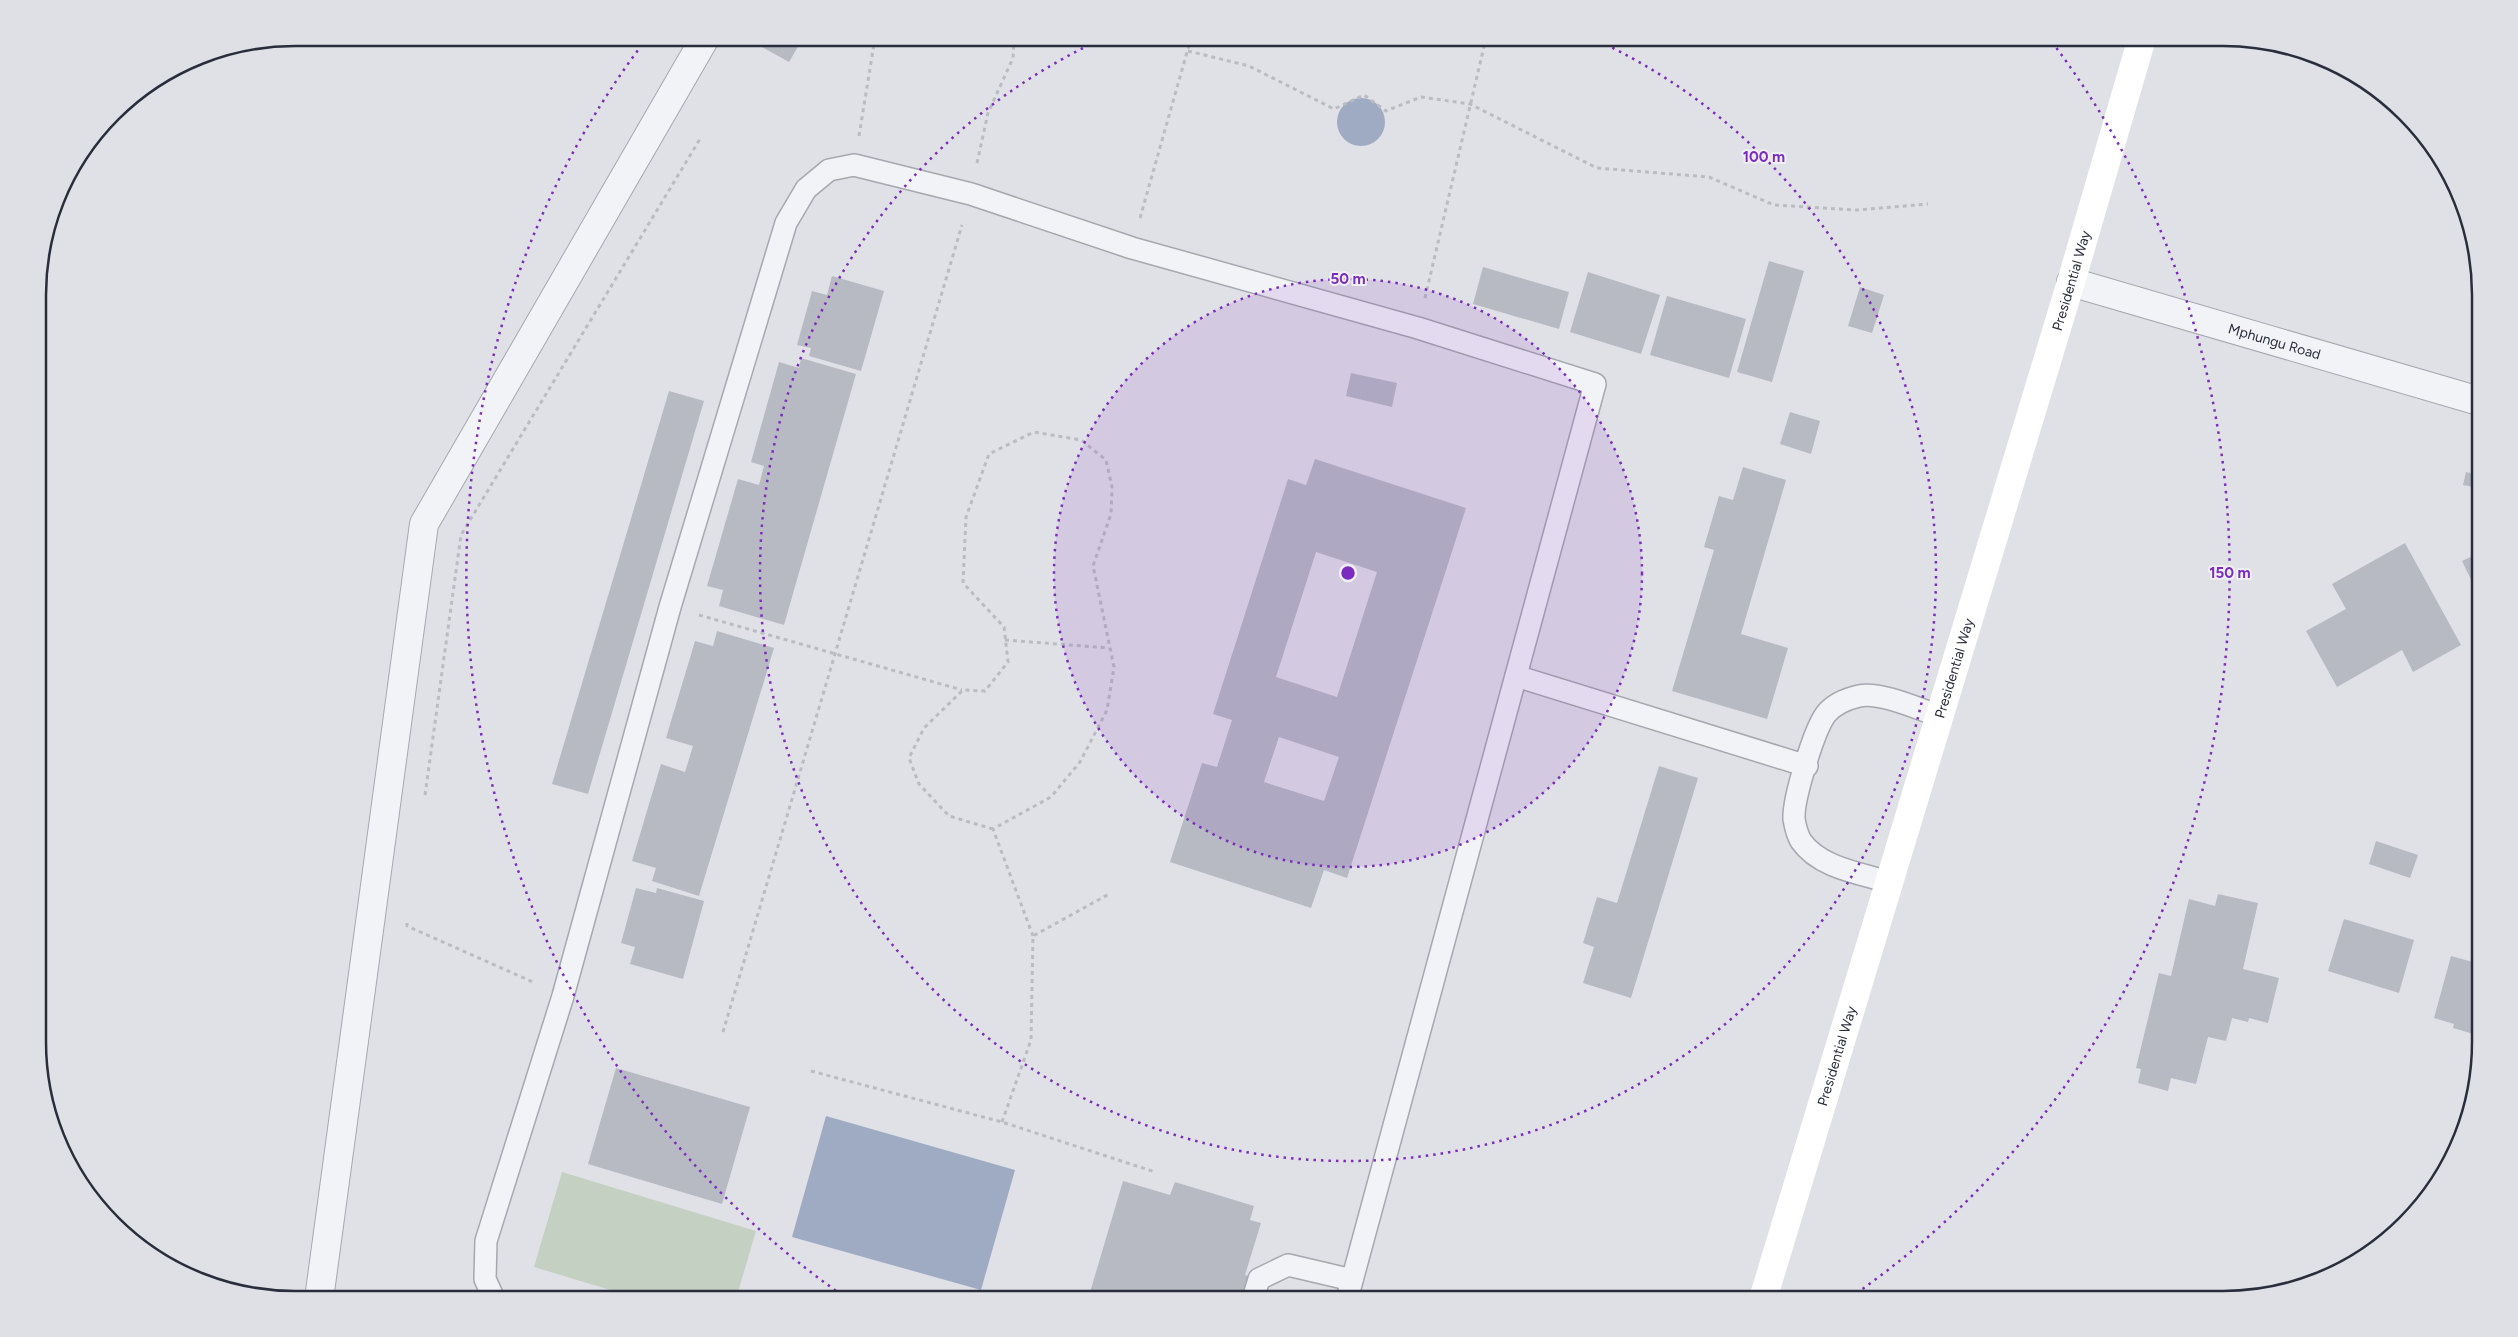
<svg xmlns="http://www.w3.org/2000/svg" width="2518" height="1337" viewBox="0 0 2518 1337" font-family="Figtree,sans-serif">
	<rect width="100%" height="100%" fill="#e0e1e7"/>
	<polygon fill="#c3d0c2" points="562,1172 756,1231 736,1299 640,1299 534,1267"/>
	<g fill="#9fabc3">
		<circle cx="1361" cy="122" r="24"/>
		<polygon points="826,1116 1015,1170 981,1290 792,1237"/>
	</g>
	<g fill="#b7bac3" fill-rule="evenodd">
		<polygon points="767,38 803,38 789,62 762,47"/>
		<polygon points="1769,261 1804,271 1772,382 1737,372"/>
		<polygon points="1483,267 1569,292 1559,329 1473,304"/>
		<polygon points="1588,272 1660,295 1641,354 1570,332"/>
		<polygon points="832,276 884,291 861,371 809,356 811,348 797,345 812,291 827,295"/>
		<polygon points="1860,287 1884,295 1872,333 1848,326"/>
		<polygon points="1667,296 1746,319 1729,378 1650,355"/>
		<polygon points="801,358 856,374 784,625 719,606 723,590 707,586 738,479 759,485 764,466 751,462 779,362 799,368"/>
		<polygon points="1351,373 1397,383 1392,407 1346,396"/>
		<polygon points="669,391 704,401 588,794 552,784"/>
		<polygon points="1790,412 1820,421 1811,454 1780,444"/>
		<path d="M1315 459 1466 508 1347 878 1324 870 1311 908 1170 862 1202 763 1217 767 1232 720 1213 714 1288 479 1306 485ZM1316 552 1377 572 1337 697 1276 677ZM1279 737 1339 757 1324 801 1264 782Z"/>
		<polygon points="1743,467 1786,480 1741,634 1788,648 1767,719 1672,691 1714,550 1704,547 1719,496 1733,500"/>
		<polygon points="2466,472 2479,475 2479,488 2463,485"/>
		<polygon points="2405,543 2461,645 2413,672 2402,650 2337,687 2306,631 2346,609 2332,584"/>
		<polygon points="2479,553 2479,596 2462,561"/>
		<polygon points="717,631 774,648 699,896 652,881 656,868 632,861 661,764 685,772 693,746 666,738 695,641 713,646"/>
		<polygon points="1659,766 1698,778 1631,998 1583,983 1594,947 1583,943 1597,897 1617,903"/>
		<polygon points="2376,841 2418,855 2410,878 2369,864"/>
		<polygon points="636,888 656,893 657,888 704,901 683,979 630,964 635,947 621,943"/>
		<polygon points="2218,894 2258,903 2243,969 2279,978 2268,1023 2249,1018 2248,1022 2232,1018 2226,1041 2208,1037 2196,1084 2171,1078 2168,1091 2138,1083 2141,1069 2136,1068 2159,973 2171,976 2189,899 2215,906"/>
		<polygon points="2344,919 2414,940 2399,993 2328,971"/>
		<polygon points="2451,956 2480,964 2480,1036 2453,1028 2454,1024 2434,1018"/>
		<polygon points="616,1068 750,1107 722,1204 588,1164"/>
		<polygon points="1123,1181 1170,1195 1175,1182 1254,1206 1250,1220 1261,1223 1245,1275 1256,1278 1250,1299 1088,1299"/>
	</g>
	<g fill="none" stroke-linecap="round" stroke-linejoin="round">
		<defs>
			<g id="service">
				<polyline points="1516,676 1807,766"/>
				<path d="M1889 882C1859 873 1820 868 1801 841 1798 836 1795 825 1794 819 1793 799 1814 730 1826 714 1834 704 1846 699 1859 696 1879 691 1919 709 1939 716"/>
				<polyline points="494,1299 485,1279 486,1241 563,996 670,607 786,223 806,189 829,170 854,165 971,194 1132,248 1418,328 1595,384 1347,1299"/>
				<polyline points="1253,1299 1259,1279 1288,1265 1352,1280"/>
			</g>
			<g id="minor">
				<path id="s1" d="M2071 282 2479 401"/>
				<polyline points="319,1299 424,524 705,38"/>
			</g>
		</defs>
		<use href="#service" stroke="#a6a8b0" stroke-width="24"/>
		<use href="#minor" stroke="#a6a8b0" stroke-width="30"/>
		<g stroke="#babcc2" stroke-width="3" stroke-dasharray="4 4" stroke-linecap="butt">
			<polyline points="1953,38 1980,45"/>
			<polyline points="1188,51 1249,66 1334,109 1364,95 1386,111 1421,97 1470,104 1597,168 1709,177 1774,205 1857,210 1928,204"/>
			<polyline points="859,136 875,38"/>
			<polyline points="977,163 988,113 1013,58 1014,38"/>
			<polyline points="1140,218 1191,38"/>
			<polyline points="1425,298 1486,38"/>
			<polyline points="699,615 962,690"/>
			<polyline points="1005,640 1109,648"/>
			<polyline points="425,795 461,535 700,139"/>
			<polyline points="993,829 949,816 919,784 909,758 924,728 963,690 985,691 1008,662 1004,627 963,583 966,517 989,454 1034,432 1081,440 1106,460 1112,487 1111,514 1093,566 1114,667 1107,710 1080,762 1051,797 993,829 1033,936"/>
			<polyline points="407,923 407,926 535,983"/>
			<polyline points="723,1032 962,225"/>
			<polyline points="811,1071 1002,1122 1155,1172"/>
			<polyline points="1002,1122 1031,1040 1033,936 1109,894"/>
		</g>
		<use href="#service" stroke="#f2f3f6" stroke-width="21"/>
		<use href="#minor" stroke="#f2f3f6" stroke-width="28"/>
		<path stroke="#fff" stroke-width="28" id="s2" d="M1763 1299 2071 282 2142 38"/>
	</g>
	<circle cx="1348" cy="573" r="294" fill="#7b2cbf" fill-opacity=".12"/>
	<g fill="none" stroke="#7b2cbf" stroke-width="2.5" stroke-dasharray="2.5 5">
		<circle cx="1348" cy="573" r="294"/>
		<path d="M1592 38A588 588 0 1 1 1104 38"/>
		<path d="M842 1295A882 882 0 0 1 644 42M2052 42A882 882 0 0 1 1854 1295"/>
	</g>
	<g text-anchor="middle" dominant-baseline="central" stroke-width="4" stroke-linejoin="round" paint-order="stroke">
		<g font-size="14" fill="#2a2e3c" stroke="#eff0f5">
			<text stroke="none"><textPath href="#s2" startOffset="1064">Presidential Way</textPath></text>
			<text stroke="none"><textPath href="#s1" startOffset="212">Mphungu Road</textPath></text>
			<text stroke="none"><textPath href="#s2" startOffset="659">Presidential Way</textPath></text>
			<text stroke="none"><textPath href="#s2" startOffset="254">Presidential Way</textPath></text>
		</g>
	</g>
	<path d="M0 0H2518V1337H0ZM295 46H2223A249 249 0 0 1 2472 295V1042A249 249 0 0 1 2223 1291H295A249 249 0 0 1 46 1042V295A249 249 0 0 1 295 46Z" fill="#dfe0e6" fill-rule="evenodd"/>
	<path fill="none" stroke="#2a2e3c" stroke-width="2.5" d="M295 46H2223A249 249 0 0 1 2472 295V1042A249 249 0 0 1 2223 1291H295A249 249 0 0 1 46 1042V295A249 249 0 0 1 295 46Z"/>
	<circle cx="1348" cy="573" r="8" fill="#7b2cbf" stroke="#eff0f5" stroke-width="2.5"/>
	<g font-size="15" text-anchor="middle" font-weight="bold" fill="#7b2cbf" stroke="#eff0f5" stroke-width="4" stroke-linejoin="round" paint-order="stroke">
		<text x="1764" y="162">100 m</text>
		<text x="1348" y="284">50 m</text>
		<text x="2230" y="578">150 m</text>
	</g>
</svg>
